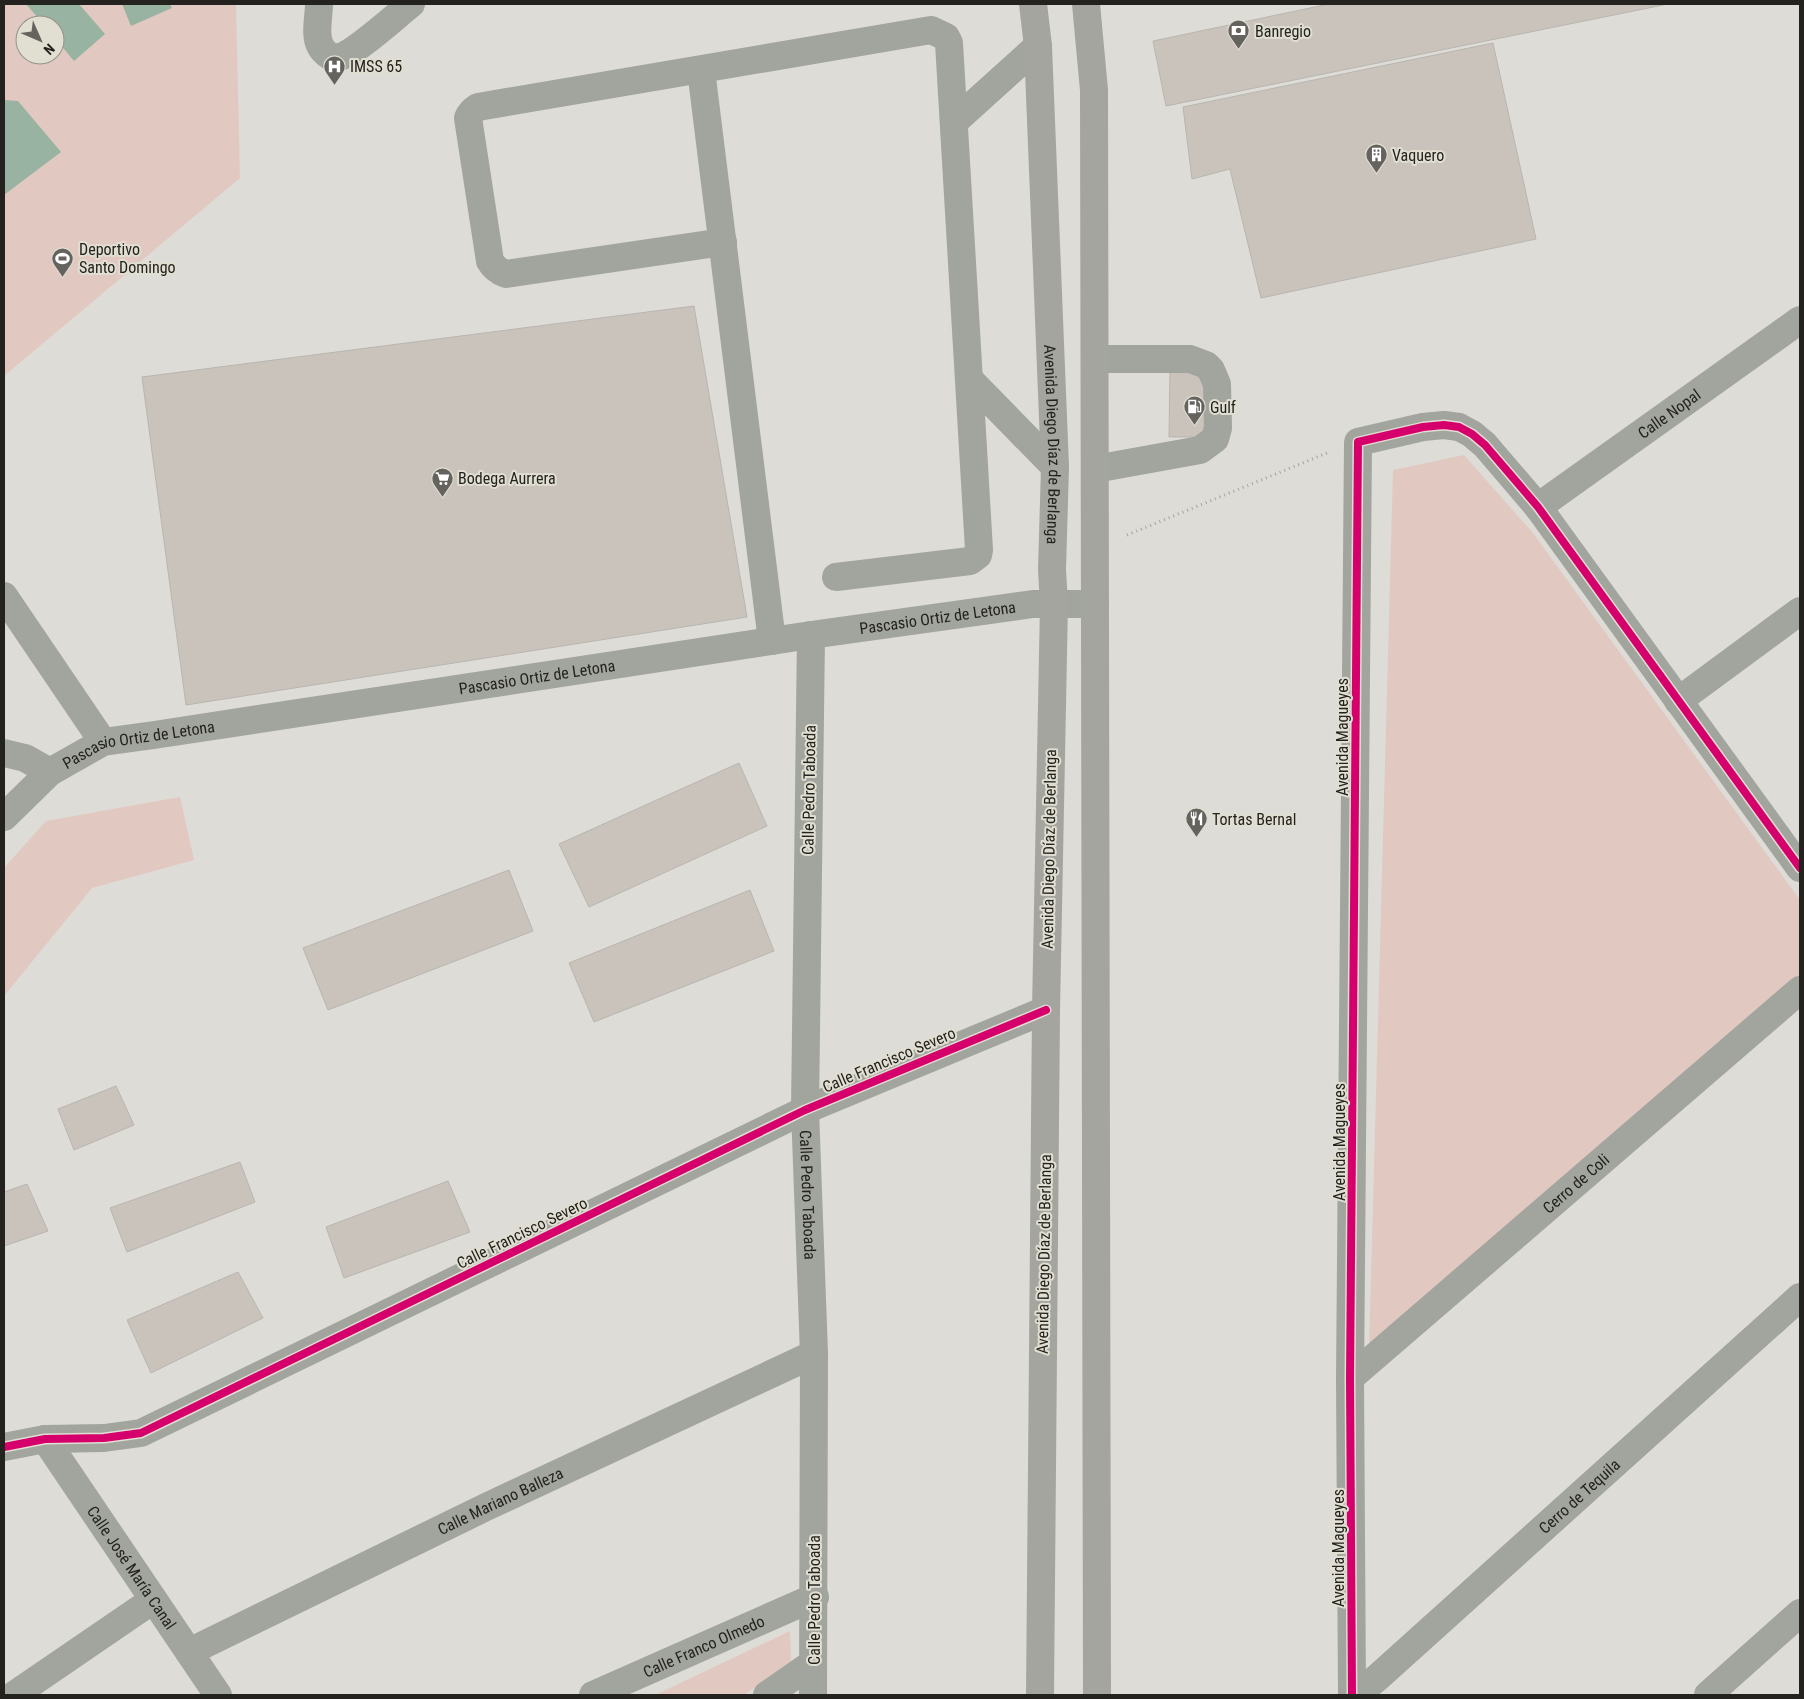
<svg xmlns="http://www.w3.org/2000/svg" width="1804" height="1699" viewBox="0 0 1804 1699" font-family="'Roboto Condensed',sans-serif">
	<rect width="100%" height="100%" fill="#dedcd6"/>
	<g fill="#e1c9c2" fill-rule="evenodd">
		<path d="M4 4H236L240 178 4 376ZM25 25H55V55H25Z"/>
		<polygon points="1464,455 1533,533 1800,900 1800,982 1369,1350 1393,470"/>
		<polygon points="180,797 194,860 92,888 4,996 4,868 46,821"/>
		<polygon points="790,1631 791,1663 744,1695 655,1695"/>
	</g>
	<g fill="#99b3a2">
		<polygon points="26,4 79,4 105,34 74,61 55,38 55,25 44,25"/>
		<polygon points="122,4 170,4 172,8 131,26"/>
		<polygon points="4,100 18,101 61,152 4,195"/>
	</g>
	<g fill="#cac3bb" stroke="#b8b5b1">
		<polygon points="1329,4 1668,4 1166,106 1153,41"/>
		<polygon points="1493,43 1536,239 1261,298 1230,169 1192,179 1183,107"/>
		<polygon points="694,306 747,617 186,705 142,377"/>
		<polygon points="1170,369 1206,370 1204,437 1169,437"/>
		<polygon points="739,763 767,826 589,907 559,844"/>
		<polygon points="509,870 533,931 328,1010 303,948"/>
		<polygon points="750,890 774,951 594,1022 569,963"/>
		<polygon points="116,1086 134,1125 74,1150 58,1109"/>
		<polygon points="240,1162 255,1202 127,1252 110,1208"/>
		<polygon points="448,1181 470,1232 344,1278 326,1227"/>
		<polygon points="27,1184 48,1231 4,1246 4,1192"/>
		<polygon points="238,1272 263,1318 151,1373 127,1320"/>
	</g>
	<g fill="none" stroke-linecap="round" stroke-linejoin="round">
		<polyline stroke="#a3a49f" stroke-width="3" stroke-dasharray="1 4" stroke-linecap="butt" points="1127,535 1327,453"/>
		<g stroke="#a2a49e" stroke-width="28">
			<path d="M319 4C319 15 315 32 319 43 322 51 330 59 339 57 353 55 398 14 411 4"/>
			<polyline points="701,70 772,641"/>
			<polyline points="955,121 1038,46"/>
			<path d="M723 242 506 274C498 271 494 268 490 261L468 118C470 113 473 110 478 107L931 30 946 37 949 43 979 550 978 555 970 561 836 577"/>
			<polyline points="1095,359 1190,359 1206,365 1211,370 1217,384 1218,428 1215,439 1200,450 1095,469"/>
			<polyline points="970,380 1055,467"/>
			<path id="s1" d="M1538 507 1800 320"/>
			<polyline points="4,596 103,742"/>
			<path id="s2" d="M811 635 805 1110 814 1354 813 1695"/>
			<polyline points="1678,701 1800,611"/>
			<polyline points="4,753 25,758 50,772"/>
			<path id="s3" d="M4 817 50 772 103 742 154 735 811 635 1033 604H1095"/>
			<path id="s4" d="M1350 1378 1800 990"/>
			<path id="s5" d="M45 1439 218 1695"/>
			<polyline points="4,1447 45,1439 104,1438 141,1433 805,1110 1046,1010"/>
			<path id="s6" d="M189 1652 486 1507 814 1354"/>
			<polyline points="14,1695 153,1600"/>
			<path id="s7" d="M593 1695 815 1597"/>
			<polyline points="767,1695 813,1663"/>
			<polyline points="1352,1695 1350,1378 1358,442 1423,427 1444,425 1459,427 1472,434 1485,445 1538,507 1800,868"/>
			<path id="s8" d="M1356 1695 1377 1678 1800 1297"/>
			<polyline points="1708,1695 1800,1613"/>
		</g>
		<g stroke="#a4a59f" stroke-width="28">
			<path id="s9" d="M1033 4 1038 46 1055 467 1052 570 1054 604 1046 1010 1040 1695"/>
			<polyline points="1086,4 1094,90 1097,1695"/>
		</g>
		<defs>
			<g id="cycleway">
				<polyline points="4,1447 45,1439 104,1438 141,1433 805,1110 1046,1010"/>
				<polyline points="1352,1695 1350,1378 1358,442 1423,427 1444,425 1459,427 1472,434 1485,445 1538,507 1800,868"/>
			</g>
		</defs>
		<use href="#cycleway" stroke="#e1ded2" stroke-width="11"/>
		<use href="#cycleway" stroke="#d6006c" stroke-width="8"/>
	</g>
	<defs>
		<symbol id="bank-pin" viewBox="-11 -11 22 30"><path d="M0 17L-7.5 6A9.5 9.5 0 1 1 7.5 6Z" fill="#64635e" stroke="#e1ded2"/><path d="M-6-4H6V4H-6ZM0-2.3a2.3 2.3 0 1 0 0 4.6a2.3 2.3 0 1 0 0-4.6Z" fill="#fff"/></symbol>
		<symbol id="hospital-pin" viewBox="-11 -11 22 30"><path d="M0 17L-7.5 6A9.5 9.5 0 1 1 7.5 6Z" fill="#64635e" stroke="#e1ded2"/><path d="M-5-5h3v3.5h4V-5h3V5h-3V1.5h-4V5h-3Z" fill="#fff"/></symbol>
		<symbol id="building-pin" viewBox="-11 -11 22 30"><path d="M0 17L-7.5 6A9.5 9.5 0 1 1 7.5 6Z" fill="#64635e" stroke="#e1ded2"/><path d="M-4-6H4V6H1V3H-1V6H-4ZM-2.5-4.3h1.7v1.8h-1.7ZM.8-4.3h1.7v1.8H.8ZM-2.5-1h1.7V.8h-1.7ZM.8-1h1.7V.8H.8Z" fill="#fff"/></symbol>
		<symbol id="stadium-pin" viewBox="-11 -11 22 30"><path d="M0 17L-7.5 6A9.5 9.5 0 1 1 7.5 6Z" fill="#64635e" stroke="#e1ded2"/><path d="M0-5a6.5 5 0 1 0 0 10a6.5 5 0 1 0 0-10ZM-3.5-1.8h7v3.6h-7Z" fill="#fff"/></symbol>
		<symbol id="fuel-pin" viewBox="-11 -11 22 30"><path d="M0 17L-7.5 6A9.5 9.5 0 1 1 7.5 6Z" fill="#64635e" stroke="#e1ded2"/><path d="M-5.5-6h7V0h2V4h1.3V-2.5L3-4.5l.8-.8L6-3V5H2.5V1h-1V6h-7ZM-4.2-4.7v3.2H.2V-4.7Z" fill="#fff"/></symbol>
		<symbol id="supermarket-pin" viewBox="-11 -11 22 30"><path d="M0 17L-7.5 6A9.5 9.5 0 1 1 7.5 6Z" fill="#64635e" stroke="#e1ded2"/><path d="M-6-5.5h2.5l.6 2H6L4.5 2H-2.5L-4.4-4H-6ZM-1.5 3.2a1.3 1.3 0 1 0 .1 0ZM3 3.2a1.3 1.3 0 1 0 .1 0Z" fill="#fff"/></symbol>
		<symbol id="restaurant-pin" viewBox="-11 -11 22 30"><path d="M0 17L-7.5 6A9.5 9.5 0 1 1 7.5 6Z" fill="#64635e" stroke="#e1ded2"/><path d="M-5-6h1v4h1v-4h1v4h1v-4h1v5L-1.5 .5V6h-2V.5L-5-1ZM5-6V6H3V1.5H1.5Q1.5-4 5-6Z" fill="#fff"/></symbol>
	</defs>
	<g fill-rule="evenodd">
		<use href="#bank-pin" x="1226" y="18" width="25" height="34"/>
		<use href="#hospital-pin" x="322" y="54" width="25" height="34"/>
		<use href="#building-pin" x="1364" y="142" width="25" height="34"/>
		<use href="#stadium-pin" x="50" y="246" width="25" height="34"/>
		<use href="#fuel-pin" x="1182" y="394" width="25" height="34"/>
		<use href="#supermarket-pin" x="430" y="466" width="25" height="34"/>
		<use href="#restaurant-pin" x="1184" y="806" width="25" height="34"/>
	</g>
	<g text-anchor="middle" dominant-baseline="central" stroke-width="4" stroke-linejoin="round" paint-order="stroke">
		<g font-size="16" fill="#23221e" stroke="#e1ded2" text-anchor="start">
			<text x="1255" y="31">Banregio</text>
			<text x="350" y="66">IMSS 65</text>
			<text x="1392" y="155">Vaquero</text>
			<text x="79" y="249">Deportivo<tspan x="79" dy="18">Santo Domingo</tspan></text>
			<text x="1210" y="407">Gulf</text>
			<text x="458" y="478">Bodega Aurrera</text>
			<text x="1212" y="819">Tortas Bernal</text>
		</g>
		<g font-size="16" fill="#23221e" stroke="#e1ded2">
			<text stroke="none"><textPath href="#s1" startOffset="161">Calle Nopal</textPath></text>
			<text stroke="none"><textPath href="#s9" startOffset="441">Avenida Diego Díaz de Berlanga</textPath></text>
			<text stroke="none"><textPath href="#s3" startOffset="969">Pascasio Ortiz de Letona</textPath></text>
			<text stroke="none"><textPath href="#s3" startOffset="564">Pascasio Ortiz de Letona</textPath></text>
			<text transform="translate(1342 737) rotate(-90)">Avenida Magueyes</text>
			<text stroke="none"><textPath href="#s3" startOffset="159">Pascasio Ortiz de Letona</textPath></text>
			<text transform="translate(809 790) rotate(-89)">Calle Pedro Taboada</text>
			<text transform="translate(1049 849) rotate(-89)">Avenida Diego Díaz de Berlanga</text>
			<text transform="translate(889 1060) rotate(-23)">Calle Francisco Severo</text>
			<text transform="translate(1339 1142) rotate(-90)">Avenida Magueyes</text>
			<text stroke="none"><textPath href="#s4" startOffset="298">Cerro de Coli</textPath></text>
			<text stroke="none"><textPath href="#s2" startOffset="560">Calle Pedro Taboada</textPath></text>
			<text transform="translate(522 1233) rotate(-26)">Calle Francisco Severo</text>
			<text transform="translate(1044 1254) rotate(-89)">Avenida Diego Díaz de Berlanga</text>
			<text stroke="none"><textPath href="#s8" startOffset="299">Cerro de Tequila</textPath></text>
			<text stroke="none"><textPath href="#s6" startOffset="346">Calle Mariano Balleza</textPath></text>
			<text transform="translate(1338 1548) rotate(-90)">Avenida Magueyes</text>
			<text stroke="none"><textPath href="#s5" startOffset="155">Calle José María Canal</textPath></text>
			<text transform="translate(814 1600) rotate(-90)">Calle Pedro Taboada</text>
			<text stroke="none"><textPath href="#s7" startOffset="121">Calle Franco Olmedo</textPath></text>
		</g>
	</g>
	<rect width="1804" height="1699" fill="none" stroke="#23221e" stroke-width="10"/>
	<g transform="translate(40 40) rotate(135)"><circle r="24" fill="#e1ded2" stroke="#95938a"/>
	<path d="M0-4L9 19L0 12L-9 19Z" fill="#64635e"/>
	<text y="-8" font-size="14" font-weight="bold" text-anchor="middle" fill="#23221e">N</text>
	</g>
</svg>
